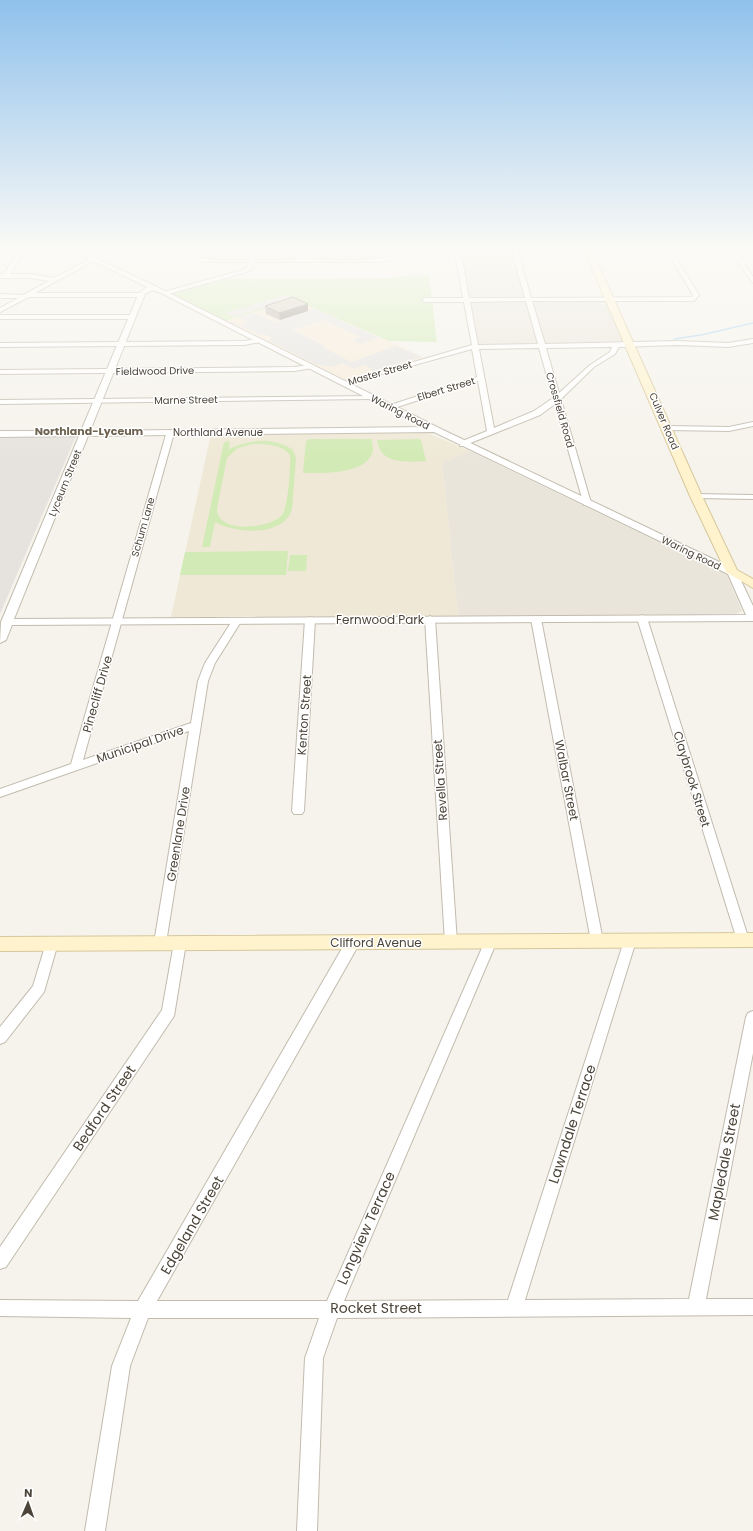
<svg xmlns="http://www.w3.org/2000/svg" width="753" height="1531" viewBox="0 0 753 1531" font-family="Poppins,sans-serif">
	<rect width="100%" height="100%" fill="#f6f3ec"/>
	<g fill="#eae5da">
		<polygon points="458,248 514,248 529,301 610,300 631,345 476,346"/>
		<polygon points="470,451 723,573 727,575 742,611 736,614 458,616 442,463"/>
	</g>
	<polygon fill="#f7ead8" points="295,300 389,341 425,358 344,380 225,321"/>
	<polygon fill="#e6e2dd" points="0,436 76,436 0,614"/>
	<polygon fill="#efe8d6" points="428,433 470,451 442,463 458,616 171,617 211,434"/>
	<g fill="#d2eab5" fill-rule="evenodd">
		<polygon points="429,275 437,342 389,341 295,300 225,321 171,293 224,279 399,278 399,276"/>
		<path d="M310 439H372C372 442 373 448 373 451 367 475 322 473 303 473L306 441Z"/>
		<path d="M419 439 421 440 426 461C407 462 380 465 377 440Z"/>
		<path d="M230 441 229 449C249 439 274 437 293 450L296 459 292 509C283 538 235 533 215 522L210 547H202L224 442ZM253 444C266 444 281 444 290 455 291 465 288 509 282 515 270 529 217 534 217 509L227 458 238 448Z"/>
		<polygon points="288,551 286,575 180,575 185,552"/>
		<polygon points="290,555 307,555 306,571 288,571"/>
	</g>
	<g fill="#e5e3e0">
		<polygon points="284,295 293,299 233,317 225,313"/>
		<polygon points="315,309 379,338 361,344 353,340 361,337 323,320 292,330 321,344 325,348 351,362 396,346 422,357 374,371 364,365 354,369 342,363 331,367 315,364 268,340 273,338 264,334 260,335 241,326 248,322 239,317 255,313 275,322"/>
	</g>
	<g fill="none" stroke-linecap="round" stroke-linejoin="round">
		<polyline stroke="#a9d4f2" stroke-width="1.5" points="674,339 701,335 753,323"/>
		<defs>
			<g id="minor">
				<polygon points="0,248 5,248 2,250"/>
				<polygon points="21,248 27,248 10,274 31,274 54,278 92,258 97,259 35,293 141,293 144,295 141,297 29,297 0,312 0,308 18,298 0,298 0,294 23,295 49,281 31,278 0,278 0,274 4,274"/>
				<path d="M153 248C171 248 187 256 205 258 235 263 271 259 301 259L302 248H308L307 259C331 259 355 261 379 258 393 257 404 248 418 248L393 259 378 262H254L252 269 247 272 165 295 163 294V292L243 270 247 267 249 262H205Z"/>
				<path d="M454 248H460L469 298H525L511 248H517L531 298 692 297 693 295 665 248H671L672 250H753V254H738L753 277V283L732 254H674L699 295 694 301H532L545 344 678 341 728 343 753 339V343L728 347 678 345 619 347 615 354 594 367 561 399 591 503 587 505H584L555 404 540 415 463 446H460V442L487 431 478 381 391 409 384 407 477 377 472 349 346 384 341 383 472 345 464 302H425L422 300 425 298H463ZM526 301 538 344 478 345 470 302ZM612 347 610 352 590 365 559 393 546 348ZM539 348 553 398 534 411 494 428 479 349Z"/>
				<polygon points="0,315 132,315 135,317 132,319 0,319"/>
				<polygon points="258,339 261,341 260,342 244,345 0,347 0,343 244,341"/>
				<polygon points="311,365 313,366 313,368 294,371 0,374 0,370 294,367"/>
				<polygon points="373,396 373,398 371,399 0,404 0,400"/>
				<polygon points="753,422 753,426 729,431 668,430 664,428 668,426 729,427"/>
				<polygon points="167,431 174,433 83,760 191,723 198,681 205,663 234,618 240,618 242,620 215,663 208,681 166,943 165,947 160,948 155,947 154,943 189,731 0,797 0,789 71,764"/>
				<polygon points="693,494 753,495 753,499 696,498 693,498"/>
				<polygon points="642,615 647,618 749,940 748,944 743,945 738,944 737,940 637,618"/>
				<polygon points="430,616 435,619 457,942 456,946 451,947 446,946 445,942 425,619"/>
				<polygon points="536,616 541,619 603,941 602,945 597,946 592,945 591,941 531,619"/>
				<polygon points="310,617 315,620 304,811 302,814 294,814 292,811 305,620"/>
				<polygon points="491,936 496,937 497,941 344,1301 508,1300 624,941 625,937 630,936 635,937 636,941 525,1300 689,1299 746,1017 748,1013 753,1011 753,1053 706,1299 753,1299 753,1315 337,1318 323,1358 317,1531 297,1531 305,1358 319,1318 148,1318 130,1366 105,1531 85,1531 112,1366 131,1318 0,1316 0,1300 138,1301 348,938 353,937 358,938 359,942 358,946 157,1301 327,1301 485,941 486,937"/>
				<polygon points="52,938 57,939 58,943 44,992 5,1042 0,1044 0,1027 33,986 46,943 47,939"/>
				<polygon points="180,938 185,939 186,943 174,1016 6,1267 0,1269 0,1247 162,1010 174,943 175,939"/>
			</g>
			<path id="tertiary" d="M66 248H74L155 286 439 428 736 570 753 606V621L12 625 6 640 0 643 1 622 79 436 0 437V431H81L139 293 147 287ZM153 290 163 294 424 427 90 431 145 294ZM434 432 728 574 746 615 14 619 88 436Z"/>
			<g id="secondary">
				<polygon points="583,248 591,248 702,496 737,570 753,579 753,588 726,572 690,496"/>
				<polygon points="753,933 753,947 0,951 0,937"/>
			</g>
		</defs>
		<use href="#minor" stroke="#c2bbae" stroke-width="2"/>
		<use href="#tertiary" stroke="#c2bbae" stroke-width="2"/>
		<use href="#secondary" stroke="#d6c79b" stroke-width="2"/>
		<use href="#minor" fill="#fff" fill-rule="evenodd"/>
		<use href="#tertiary" fill="#fff" fill-rule="evenodd"/>
		<use href="#secondary" fill="#fff3cd" fill-rule="evenodd"/>
	</g>
	<polygon fill="#bab2a6" points="308,304 308,311 280,320 266,314 265,306"/>
	<polygon fill="#979187" points="308,304 308,311 280,320 279,313"/>
	<polygon fill="#d8cfc1" stroke="#979187" points="293,297 308,304 279,313 265,306"/>
	<linearGradient id="sky" x2="0" y2="1"><stop stop-color="#8fc1ec"/><stop offset="0.54" stop-color="#fbfaf6"/><stop offset="1" stop-color="#fbfaf6" stop-opacity="0"/></linearGradient>
	<rect width="753" height="462" fill="url(#sky)"/>
	<g text-anchor="middle" dominant-baseline="central" stroke-width="3" stroke-linejoin="round" paint-order="stroke">
		<g font-size="10" fill="#4b4439" stroke="#fff">
			<text transform="translate(155 371) rotate(-1)">Fieldwood Drive</text>
			<text transform="translate(380 373) rotate(-16)">Master Street</text>
			<text transform="translate(446 389) rotate(-17)">Elbert Street</text>
			<text transform="translate(186 400) rotate(-1)">Marne Street</text>
			<text transform="translate(560 410) rotate(74)">Crossfield Road</text>
			<text transform="translate(400 412) rotate(27)">Waring Road</text>
			<text transform="translate(664 421) rotate(67)">Culver Road</text>
			<text x="218" y="432">Northland Avenue</text>
			<text transform="translate(65 483) rotate(-68)">Lyceum Street</text>
			<text transform="translate(143 527) rotate(-74)">Schum Lane</text>
			<text transform="translate(691 553) rotate(26)">Waring Road</text>
		</g>
		<g font-size="11" font-weight="bold" fill="#6e6250" stroke="#fff">
			<text x="89" y="431">Northland-Lyceum</text>
		</g>
		<g font-size="12" fill="#4b4439" stroke="#fff">
			<text x="380" y="619">Fernwood Park</text>
			<text transform="translate(97 694) rotate(-74)">Pinecliff Drive</text>
			<text transform="translate(304 715) rotate(-86)">Kenton Street</text>
			<text transform="translate(140 744) rotate(-19)">Municipal Drive</text>
			<text transform="translate(692 779) rotate(73)">Claybrook Street</text>
			<text transform="translate(440 780) rotate(-94)">Revella Street</text>
			<text transform="translate(567 780) rotate(79)">Walbar Street</text>
			<text transform="translate(178 834) rotate(-81)">Greenlane Drive</text>
			<text x="376" y="942">Clifford Avenue</text>
		</g>
		<g font-size="14" fill="#4b4439" stroke="#fff">
			<text transform="translate(104 1108) rotate(-56)">Bedford Street</text>
			<text transform="translate(572 1124) rotate(-72)">Lawndale Terrace</text>
			<text transform="translate(724 1162) rotate(-79)">Mapledale Street</text>
			<text transform="translate(192 1225) rotate(-60)">Edgeland Street</text>
			<text transform="translate(366 1228) rotate(-66)">Longview Terrace</text>
			<text x="376" y="1308">Rocket Street</text>
		</g>
	</g>
	<g transform="translate(28 1503) rotate(2)" stroke="#ffffff" stroke-width="3" paint-order="stroke">
	<path d="M0-3L7 15L0 10L-7 15Z" fill="#4b4439"/>
	<text y="-6" font-size="11" font-weight="bold" text-anchor="middle" fill="#4b4439">N</text>
	</g>
</svg>
